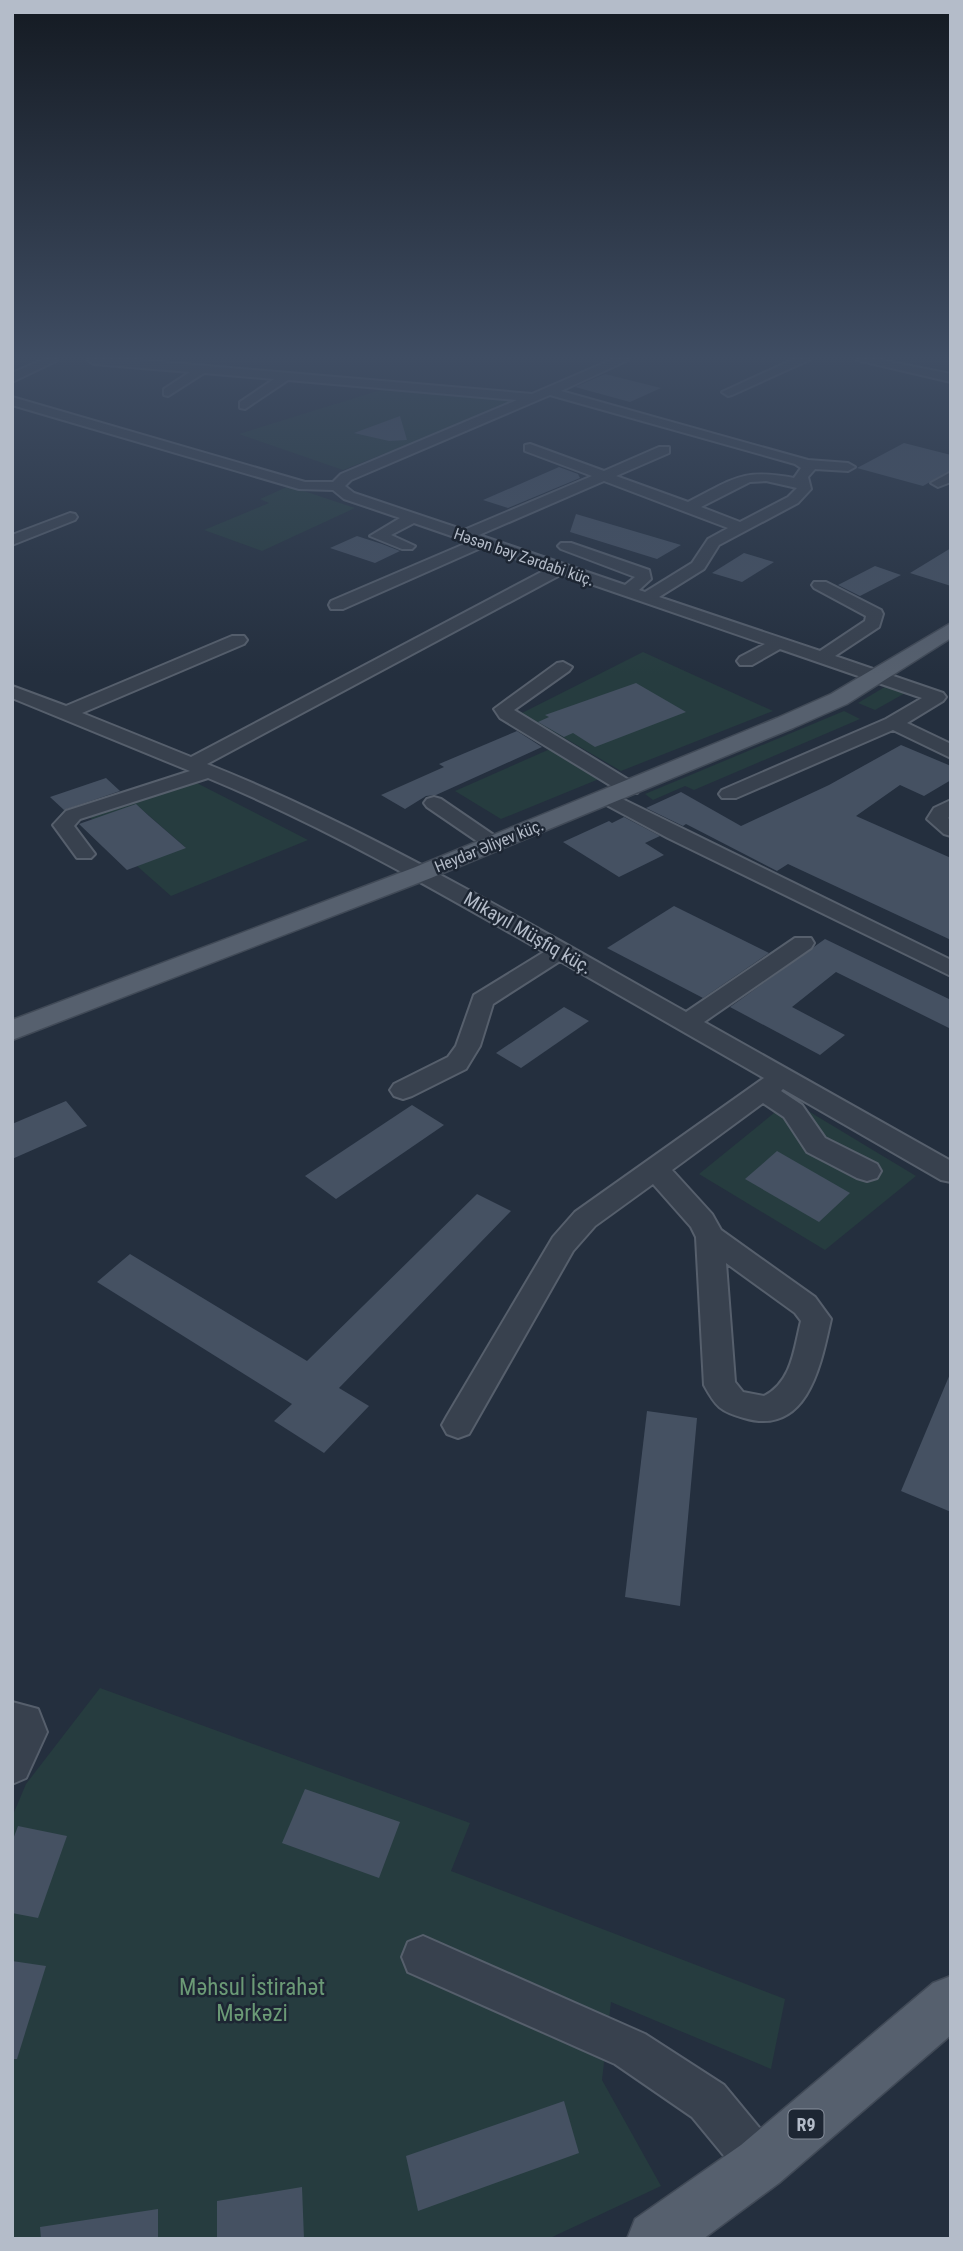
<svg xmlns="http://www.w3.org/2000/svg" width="963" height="2251" viewBox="0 0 963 2251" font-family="'Roboto Condensed',sans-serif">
	<rect width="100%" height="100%" fill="#242f3e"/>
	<g fill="#263c3f">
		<polygon points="390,387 519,401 343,470 239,434"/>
		<polygon points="289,486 355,508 262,551 204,530 269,503 260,499"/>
		<polygon points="643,652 773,711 621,771 522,713"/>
		<polygon points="888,685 907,692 875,710 858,703"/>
		<polygon points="844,711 860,719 694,790 685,786 653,800 645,794"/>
		<polygon points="550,749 599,779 501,819 455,791"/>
		<polygon points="191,780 308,840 171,896 137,866 185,847 139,807 96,823 88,815"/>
		<polygon points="790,1100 916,1176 825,1250 699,1174"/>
		<polygon points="100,1688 470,1823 451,1871 785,1999 771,2069 611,2002 602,2080 661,2186 548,2239 12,2239 12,1817 26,1784"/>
	</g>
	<g fill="#455162">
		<polygon points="605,374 661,388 630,402 575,387"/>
		<polygon points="400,416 407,440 389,441 354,433"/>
		<polygon points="904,443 951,455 951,470 923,486 857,468"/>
		<polygon points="559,467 578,474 580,478 508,508 483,500"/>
		<polygon points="576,514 681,545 657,559 570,532"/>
		<polygon points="357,536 382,544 400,551 375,563 330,548"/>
		<polygon points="951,548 951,586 910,573"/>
		<polygon points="744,553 774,562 742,582 712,573"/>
		<polygon points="875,566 901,575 860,596 838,585"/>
		<polygon points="636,683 686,712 595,747 573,733 564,737 538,722 549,717 545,715"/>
		<polygon points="517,731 542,747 436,795 426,796 405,809 381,795 444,767 439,764"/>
		<polygon points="901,745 951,766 951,780 924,796 900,785 856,816 951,858 951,940 788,864 777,871 686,824 683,826 646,808 681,792 741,826 829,785"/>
		<polygon points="106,778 120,791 64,810 50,797"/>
		<polygon points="136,804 149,816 186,848 127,870 79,824"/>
		<polygon points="624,817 660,836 645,843 664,855 619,877 563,842 609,821 612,823"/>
		<polygon points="674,906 769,953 703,998 607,948"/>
		<polygon points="825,939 951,1000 951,1029 836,972 792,1007 845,1035 820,1055 730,1007"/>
		<polygon points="564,1007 589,1021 521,1068 496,1053"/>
		<polygon points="66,1101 87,1126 12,1159 12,1124"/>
		<polygon points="412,1105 444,1125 336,1199 305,1176"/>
		<polygon points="777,1151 850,1193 819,1222 745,1179"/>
		<polygon points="477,1194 511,1211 339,1388 369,1406 324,1453 274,1421 292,1404 97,1282 130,1254 307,1361"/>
		<polygon points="950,1374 951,1374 951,1512 901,1491"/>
		<polygon points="647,1411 697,1418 680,1606 625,1597"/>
		<polygon points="305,1789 400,1822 379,1878 282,1843"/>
		<polygon points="18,1826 67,1836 38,1918 12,1913 12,1842"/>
		<polygon points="12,1961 46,1966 17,2059 12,2059"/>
		<polygon points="564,2101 579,2153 418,2211 406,2156"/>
		<polygon points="302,2187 304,2239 217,2239 217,2201"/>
		<polygon points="158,2209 158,2239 41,2239 40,2227"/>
	</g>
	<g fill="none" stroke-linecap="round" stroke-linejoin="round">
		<defs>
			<g id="minor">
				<polygon points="42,360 58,360 12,382 12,373"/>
				<path d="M88 360H138L532 394 611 360H628L561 391 808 460 848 463 855 467 848 471 815 469 808 477 811 489 798 503 719 545 704 569 659 597 820 651 865 621 866 616 814 588 812 585 814 582H826L881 610 883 614 879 627 835 656 943 693 946 697 943 701 907 723 951 744V758L893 730 736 798H722L719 794 722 790 886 719 922 698 780 649 752 665H740L737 661 740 657 765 644 562 574 207 764C374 831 529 924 686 1012L795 938H811L814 943 811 948 704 1022 951 1161V1182L941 1180 783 1089 781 1091 802 1105 825 1138 877 1164 881 1171 877 1178 867 1181 857 1178 807 1152 784 1117 763 1103 672 1170 712 1214 721 1230 815 1297 831 1319C821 1364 808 1437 744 1418 720 1411 716 1407 704 1385L696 1237 691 1227 653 1184 595 1226 573 1251 469 1434 458 1438 447 1434 442 1425 447 1416 553 1237 575 1212 764 1078 560 961 493 1004 480 1046 466 1069 412 1096 403 1099 394 1096 390 1090 394 1084 448 1057 456 1046 474 995 544 952C434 889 324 826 208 778L80 819 74 826 95 854 91 858H77L53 825 66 811 190 771 12 698V686L66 706 232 636H244L247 640 244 644 82 713 191 757 547 569 483 547 343 609H331L329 605 331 601 469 542 414 523 391 535 415 546 412 549H402L370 536 400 518 344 499 333 490 299 489 12 405V397L305 482H333L341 474 517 400 288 380 245 409 240 408V402L274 379 204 373 168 396 164 395V389L190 372 94 364ZM550 395 795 464 801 468 794 478C741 468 734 479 688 502L616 476 669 453V447H659L604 471 530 444 525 445V451L592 476 464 530 354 493 345 486 351 480ZM604 481 728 528 708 539 692 563 645 592 639 590 651 579 649 570 571 543H561L558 546 561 549 635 577 625 585 479 535ZM766 481 797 488 788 497 740 522 701 507 750 482ZM726 1263 795 1313 801 1321C794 1349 792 1382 764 1396L743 1392 735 1382Z"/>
				<polygon points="792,360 809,360 732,395 728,396 722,392"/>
				<polygon points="857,360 881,360 951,374 951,382"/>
				<polygon points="951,472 951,482 938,487 931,483"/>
				<polygon points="70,513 75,514 77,517 75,520 12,545 12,535"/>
				<polygon points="563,662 572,667 569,671 514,710 637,785 640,789 637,793 623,793 500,718 494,709 557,663"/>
				<polygon points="608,792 951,960 951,976 668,838 601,802 598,798 601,794"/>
				<polygon points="434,797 441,799 501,840 504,844 501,848 487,848 427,807 424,803 427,799"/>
				<polygon points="951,800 951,815 948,818 951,820 951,836 944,834 927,819 934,808"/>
				<polygon points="12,1702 38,1709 47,1732 26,1778 12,1784"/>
				<polygon points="423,1936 645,2034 724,2085 776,2148 783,2164 776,2180 760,2187 744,2180 692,2117 615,2064 408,1972 402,1957 408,1942"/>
			</g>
			<g id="major">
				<polygon points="951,623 951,638 847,704 793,728 431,878 12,1040 12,1020 413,868 777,718 831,694"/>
				<polygon points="951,1976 951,2035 779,2183 703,2239 627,2239 635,2219 741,2145 933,1983"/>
			</g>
		</defs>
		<use href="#minor" stroke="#565f6c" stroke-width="4"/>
		<use href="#major" stroke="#414a57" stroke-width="3"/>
		<use href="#minor" fill="#38414e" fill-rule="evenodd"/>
		<use href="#major" fill="#56606e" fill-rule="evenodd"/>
	</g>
	<linearGradient id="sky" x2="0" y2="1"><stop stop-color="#141a22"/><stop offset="0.53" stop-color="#3f4d63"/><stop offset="1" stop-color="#3f4d63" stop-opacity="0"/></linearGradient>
	<rect width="963" height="675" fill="url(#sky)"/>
	<g text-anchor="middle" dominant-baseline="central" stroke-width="5" stroke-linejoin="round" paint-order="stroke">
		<g font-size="16" fill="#b4bcc9" stroke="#1d2633">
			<text transform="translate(524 557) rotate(19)">Həsən bəy Zərdabi küç.</text>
			<text transform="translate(489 846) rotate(-22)">Heydər Əliyev küç.</text>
		</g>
		<rect fill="#1d2633" stroke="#878f9c" stroke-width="2" x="788.5" y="2109.5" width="35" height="29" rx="5"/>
		<g font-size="18" font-weight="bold" fill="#b4bcc9">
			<text x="806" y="2124">R9</text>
		</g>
		<g font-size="19" fill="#b4bcc9" stroke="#1d2633">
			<text transform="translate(528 933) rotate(30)">Mikayıl Müşfiq küç.</text>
		</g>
		<g font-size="23" fill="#6b9a76" stroke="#1d2633">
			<text x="252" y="1987">Məhsul İstirahət<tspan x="252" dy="26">Mərkəzi</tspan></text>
		</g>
	</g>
	<rect width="963" height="2251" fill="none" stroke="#b4bcc9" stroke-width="28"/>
</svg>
